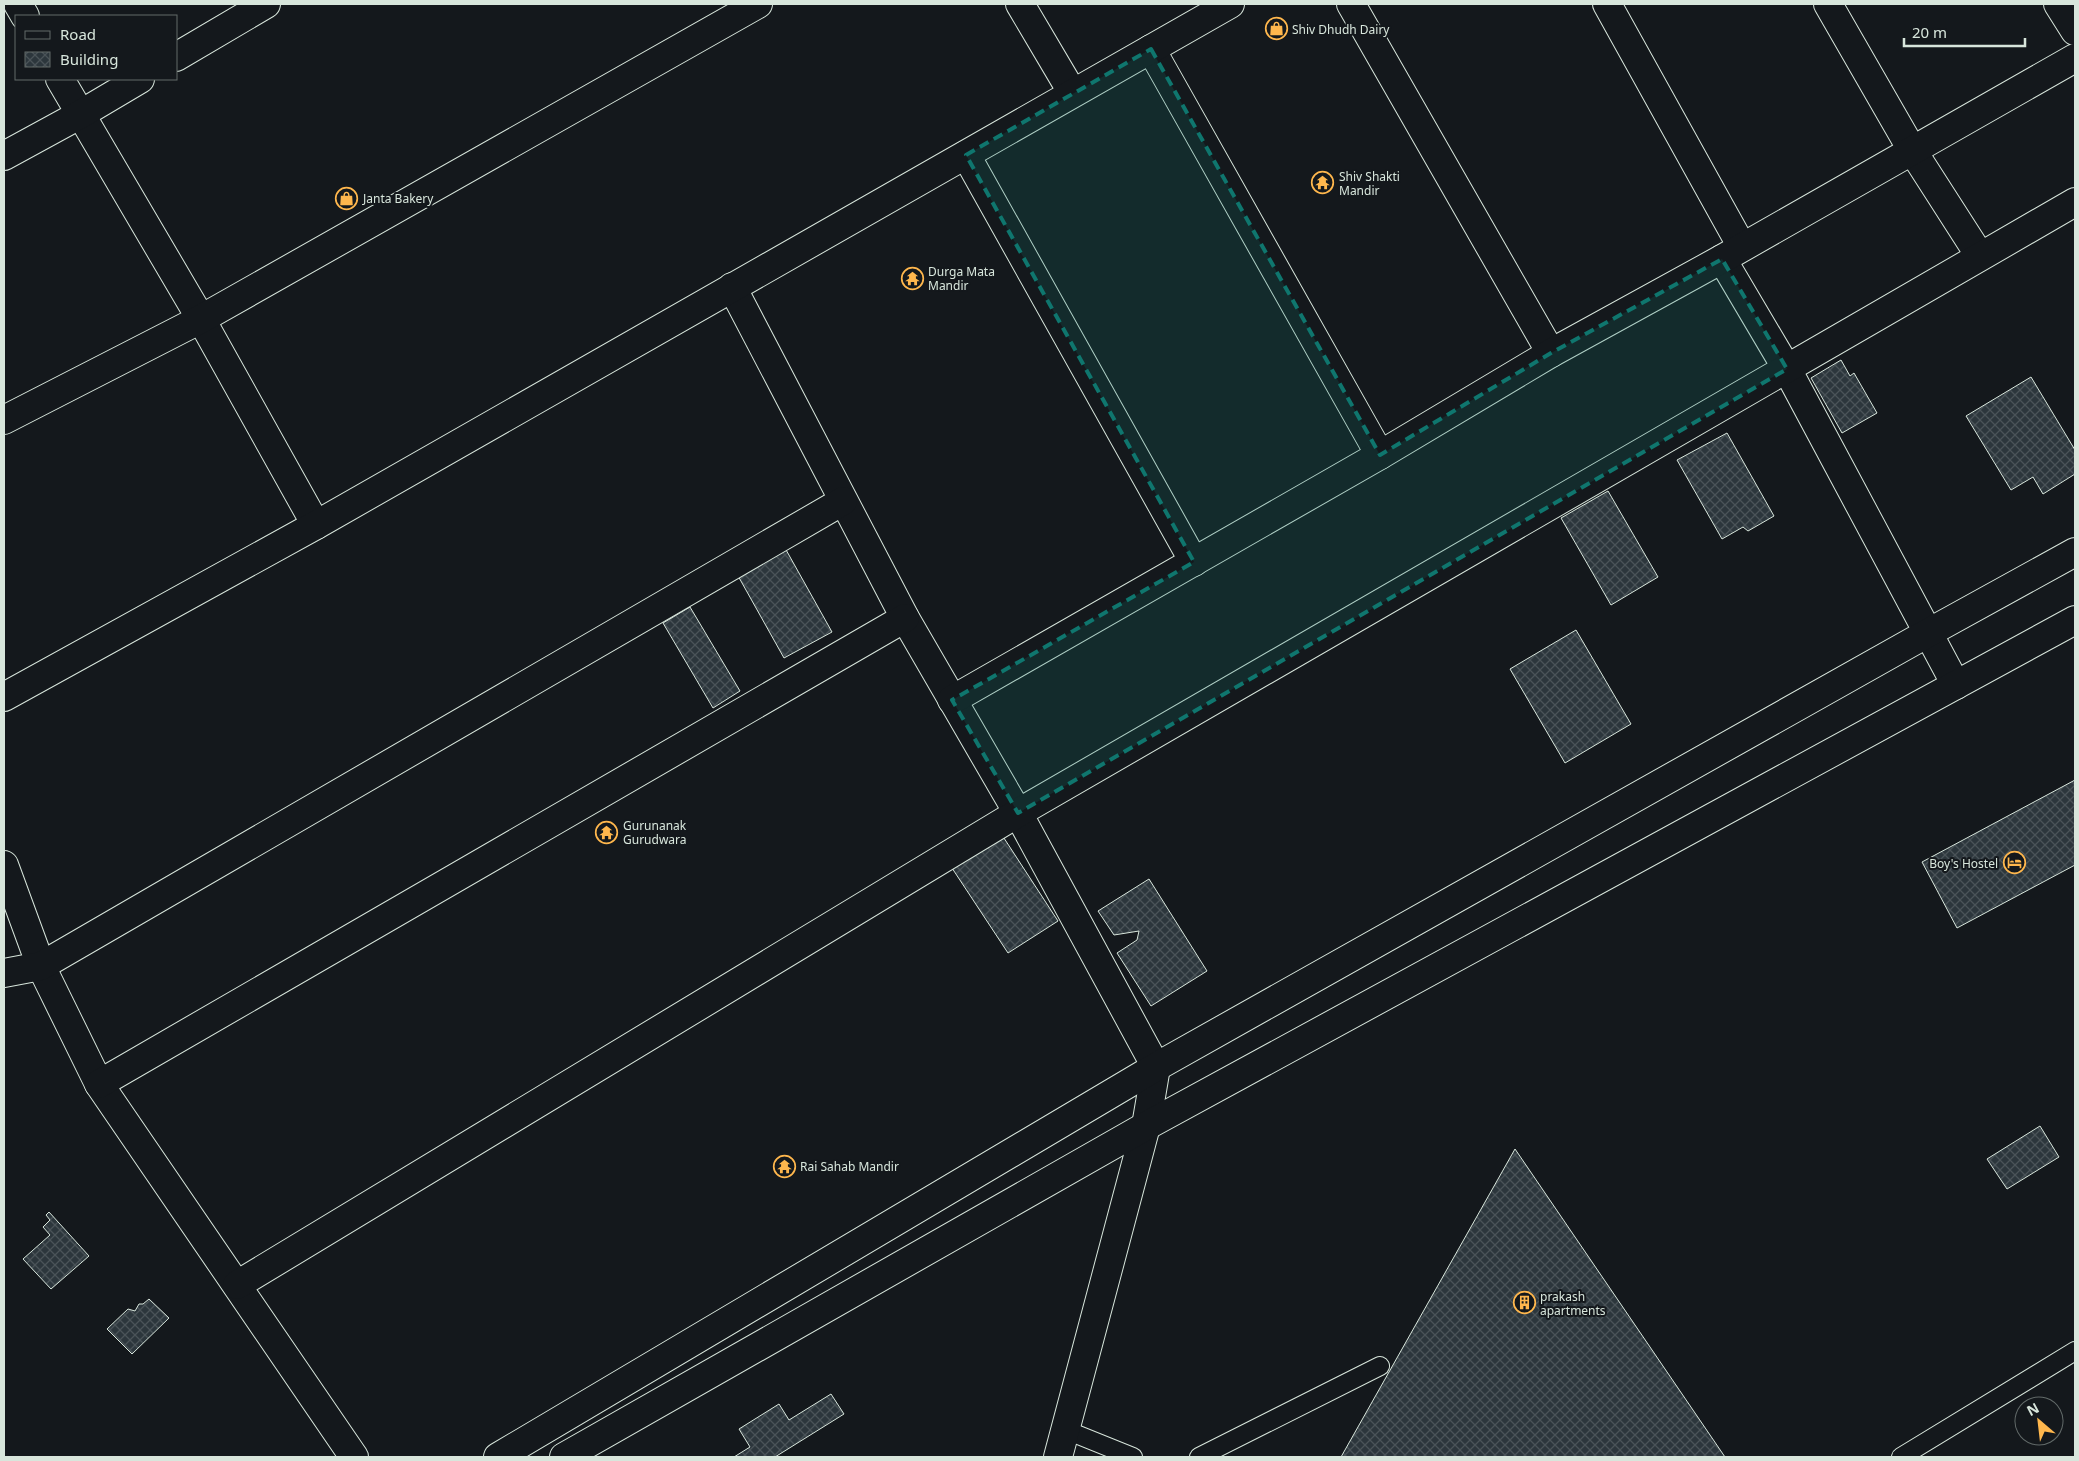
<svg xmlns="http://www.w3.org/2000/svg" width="2079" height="1461" viewBox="0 0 2079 1461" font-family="'Noto Sans',sans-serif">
	<defs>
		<pattern id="building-cross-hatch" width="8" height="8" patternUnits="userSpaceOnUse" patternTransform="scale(1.25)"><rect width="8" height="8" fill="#2c363c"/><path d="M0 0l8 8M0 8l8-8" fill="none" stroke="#4a5358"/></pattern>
	</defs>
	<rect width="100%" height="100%" fill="#14181c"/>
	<g fill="url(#building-cross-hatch)" stroke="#d8e6dc">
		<polygon points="1841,360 1850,376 1854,373 1877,413 1842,433 1811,378"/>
		<polygon points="2031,377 2075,450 2075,474 2043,494 2033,477 2011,490 1966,416"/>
		<polygon points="1727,433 1774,516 1748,531 1743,527 1722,539 1677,460"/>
		<polygon points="1608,491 1658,577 1611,605 1561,518"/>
		<polygon points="785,548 832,632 784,658 737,574"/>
		<polygon points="690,607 740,691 713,708 663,623"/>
		<polygon points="1576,630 1631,724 1565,763 1510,669"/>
		<polygon points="2075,780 2075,865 1957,928 1922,862"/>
		<polygon points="1000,832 1058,921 1008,953 950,865"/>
		<polygon points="1149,879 1207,971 1151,1006 1117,953 1137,940 1139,931 1114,935 1098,911"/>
		<polygon points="2040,1126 2059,1157 2007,1189 1987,1159"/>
		<polygon points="1515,1149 1725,1457 1341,1457"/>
		<polygon points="49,1212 89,1256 51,1289 23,1259 50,1235 43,1227 50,1220 46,1215"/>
		<polygon points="149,1299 169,1318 132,1354 107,1329 128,1309 135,1311 139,1304 143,1304"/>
		<polygon points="831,1394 844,1414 775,1457 734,1457 750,1447 739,1429 779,1404 789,1420"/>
	</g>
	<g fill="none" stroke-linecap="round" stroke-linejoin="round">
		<defs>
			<g id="service">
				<polyline points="1066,1430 1133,1457"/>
				<polyline points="1199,1457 1380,1366"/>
				<polyline points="1901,1457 2075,1351"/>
			</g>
			<g id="minor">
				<polyline points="18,4 25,16"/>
				<polyline points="1020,4 1072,92"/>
				<polyline points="1351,4 1551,353"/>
				<polyline points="1607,4 1742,247"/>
				<polyline points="1828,4 1912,150 1980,256"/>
				<polyline points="2058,4 2075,31"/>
				<polyline points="1151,49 1380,455"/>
				<polyline points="176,57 266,4"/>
				<polyline points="60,79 201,319 316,525"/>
				<polyline points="966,155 1194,562"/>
				<polyline points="4,156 81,114 140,79"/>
				<polyline points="1722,259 1787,369 1956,685"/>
				<polyline points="732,287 905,618 1018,813 1156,1067 1146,1126 1058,1457"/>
				<polyline points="4,420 201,319 758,4"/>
				<polyline points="4,697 316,525 1230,4"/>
				<polyline points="952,700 1380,455 1551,353 1722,259 2075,58"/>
				<polyline points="4,865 41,966 99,1084 354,1457"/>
				<polyline points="4,973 41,966 843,501"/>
				<polyline points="99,1084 905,618"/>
				<polyline points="237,1285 1018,813 2075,202"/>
			</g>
			<g id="tertiary">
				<polyline points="498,1457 1156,1067 1928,633 2075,552"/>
				<polyline points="564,1457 1146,1126 2075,620"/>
			</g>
		</defs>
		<use href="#service" stroke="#d8e6dc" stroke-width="20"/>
		<use href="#minor" stroke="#d8e6dc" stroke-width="30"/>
		<use href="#tertiary" stroke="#d8e6dc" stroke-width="30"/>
		<use href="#service" stroke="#14181c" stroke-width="18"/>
		<use href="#minor" stroke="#14181c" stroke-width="28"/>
		<use href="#tertiary" stroke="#14181c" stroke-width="28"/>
	</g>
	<path fill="#0f766e" fill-opacity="0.2" stroke="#0f766e" stroke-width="4" stroke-dasharray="10 6" stroke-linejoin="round" d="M1151 49 1380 455 1551 353 1722 259 1787 369 1018 813 952 700 1194 562 966 155Z"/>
	<defs>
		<symbol id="shop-ring" viewBox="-11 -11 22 22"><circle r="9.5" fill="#14181c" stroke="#ffb74d" stroke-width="1.5"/><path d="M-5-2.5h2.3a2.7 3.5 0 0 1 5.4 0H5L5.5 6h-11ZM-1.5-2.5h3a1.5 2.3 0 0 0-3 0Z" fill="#ffb74d"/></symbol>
		<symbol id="temple-ring" viewBox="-11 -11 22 22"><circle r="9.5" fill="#14181c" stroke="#ffb74d" stroke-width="1.5"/><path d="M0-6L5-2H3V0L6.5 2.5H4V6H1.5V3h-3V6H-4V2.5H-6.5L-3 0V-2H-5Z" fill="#ffb74d"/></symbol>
		<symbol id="hotel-ring" viewBox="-11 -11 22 22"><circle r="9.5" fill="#14181c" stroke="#ffb74d" stroke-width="1.5"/><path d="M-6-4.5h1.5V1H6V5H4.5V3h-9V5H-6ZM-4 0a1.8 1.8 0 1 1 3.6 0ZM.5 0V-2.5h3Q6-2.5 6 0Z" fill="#ffb74d"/></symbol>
		<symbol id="building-ring" viewBox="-11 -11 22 22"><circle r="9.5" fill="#14181c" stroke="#ffb74d" stroke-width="1.5"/><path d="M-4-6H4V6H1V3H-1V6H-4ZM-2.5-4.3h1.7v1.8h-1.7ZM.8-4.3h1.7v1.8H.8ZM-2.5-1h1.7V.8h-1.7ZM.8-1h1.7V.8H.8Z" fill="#ffb74d"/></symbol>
	</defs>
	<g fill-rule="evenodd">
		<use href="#shop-ring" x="1264" y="16" width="25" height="25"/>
		<use href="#temple-ring" x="1310" y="170" width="25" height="25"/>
		<use href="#shop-ring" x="334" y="186" width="25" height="25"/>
		<use href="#temple-ring" x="900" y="266" width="25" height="25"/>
		<use href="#temple-ring" x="594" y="820" width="25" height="25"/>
		<use href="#hotel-ring" x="2002" y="850" width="25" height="25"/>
		<use href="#temple-ring" x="772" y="1154" width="25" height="25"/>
		<use href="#building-ring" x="1512" y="1290" width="25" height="25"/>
	</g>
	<g text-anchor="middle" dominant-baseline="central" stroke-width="4" stroke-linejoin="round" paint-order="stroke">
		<g font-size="12" fill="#d8e6dc" stroke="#14181c" text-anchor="start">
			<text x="1292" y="29">Shiv Dhudh Dairy</text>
			<text x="1339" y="176">Shiv Shakti<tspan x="1339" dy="14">Mandir</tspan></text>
			<text x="363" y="198">Janta Bakery</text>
			<text x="928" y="271">Durga Mata<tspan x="928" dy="14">Mandir</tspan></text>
			<text x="623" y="825">Gurunanak<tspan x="623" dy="14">Gurudwara</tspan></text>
			<text x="1998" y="863" text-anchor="end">Boy's Hostel</text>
			<text x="800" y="1166">Rai Sahab Mandir</text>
			<text x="1540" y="1296">prakash<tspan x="1540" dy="14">apartments</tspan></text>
		</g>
	</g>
	<rect width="2079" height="1461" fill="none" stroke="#d8e6dc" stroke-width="10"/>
	<rect x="15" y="15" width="162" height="65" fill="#14181c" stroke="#626a69"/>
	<rect x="25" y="31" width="25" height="8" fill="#14181c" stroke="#626a69"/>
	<text x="60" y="40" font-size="15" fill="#d8e6dc">Road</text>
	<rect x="25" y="52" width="25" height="15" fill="url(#building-cross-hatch)" stroke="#626a69"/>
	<text x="60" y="65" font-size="15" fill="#d8e6dc">Building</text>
	<g transform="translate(2039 1421) rotate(332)"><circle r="24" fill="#14181c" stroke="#626a69"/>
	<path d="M0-4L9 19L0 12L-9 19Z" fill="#ffb74d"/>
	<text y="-8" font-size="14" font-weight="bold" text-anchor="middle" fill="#d8e6dc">N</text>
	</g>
	<path d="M1904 38v8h121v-8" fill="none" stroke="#d8e6dc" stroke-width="2.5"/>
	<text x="1912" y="38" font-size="15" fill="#d8e6dc" stroke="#14181c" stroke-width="4" paint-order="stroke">20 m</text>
</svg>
